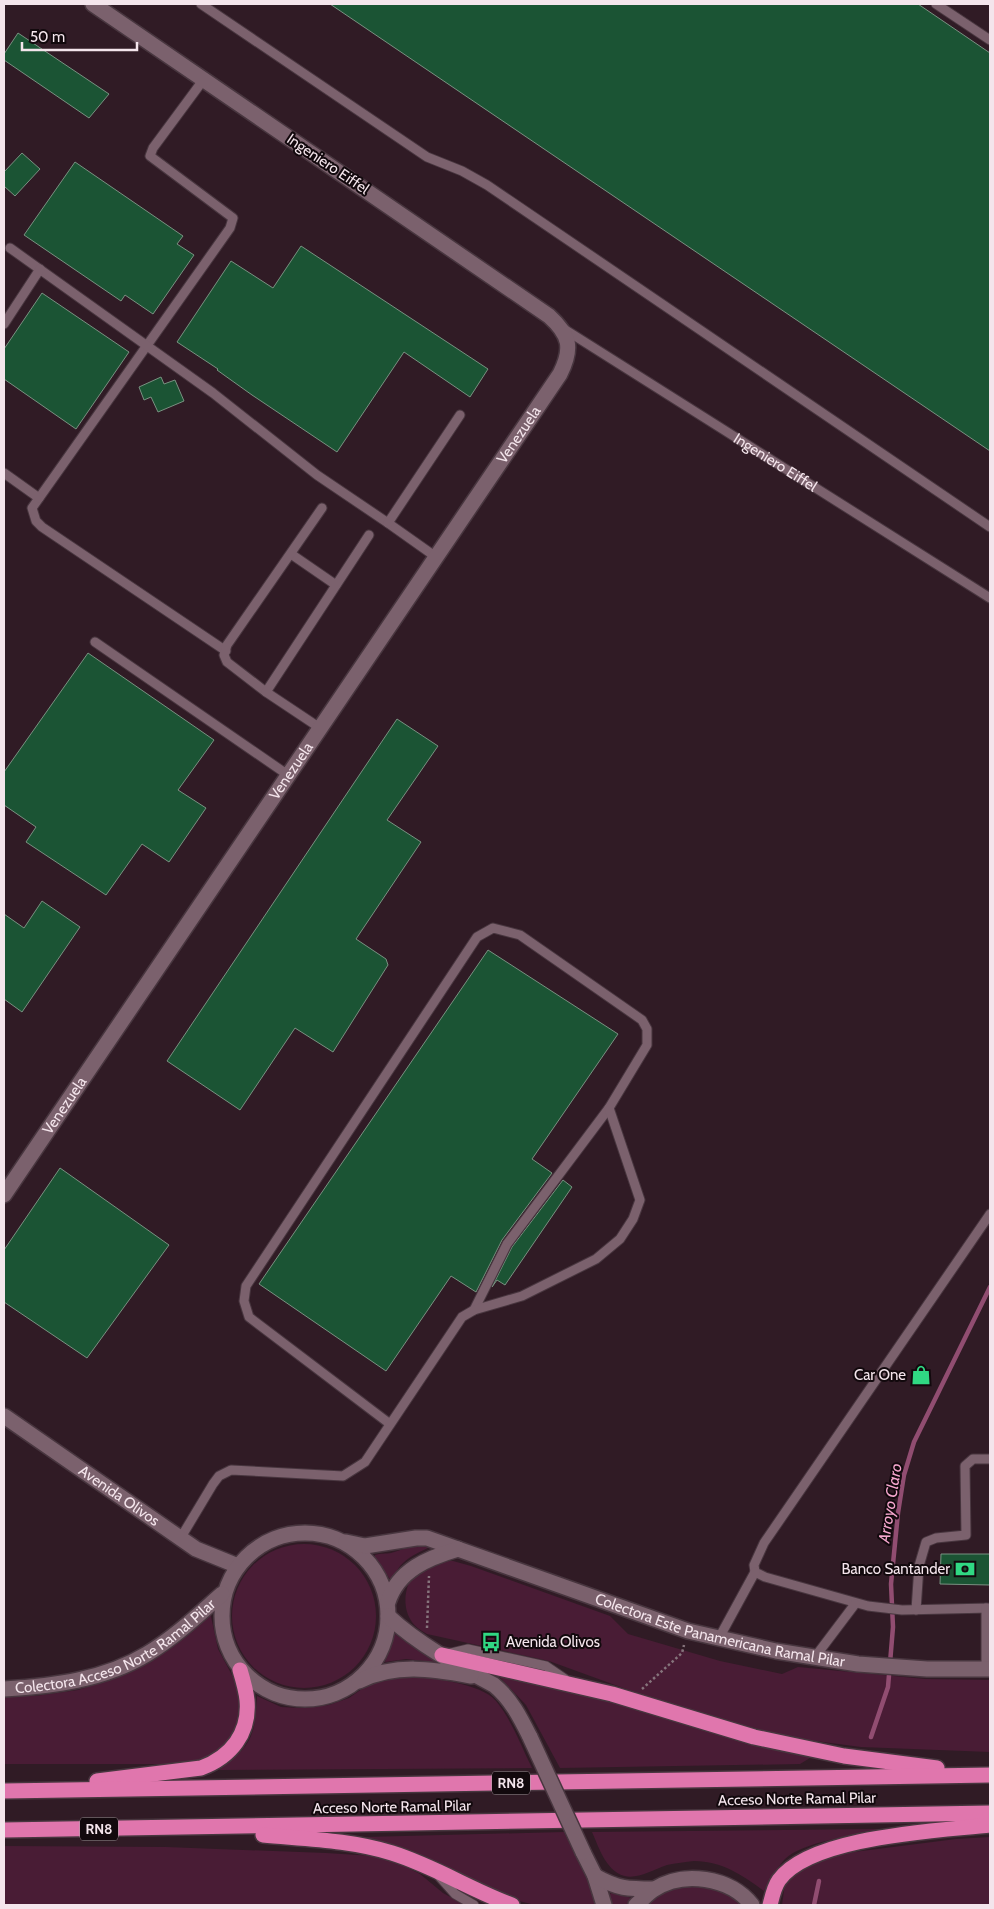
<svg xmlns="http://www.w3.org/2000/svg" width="994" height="1909" viewBox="0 0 994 1909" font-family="Cabin,sans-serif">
	<rect width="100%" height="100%" fill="#301b25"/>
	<g fill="#491c35">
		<circle cx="304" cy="1616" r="72"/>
		<path d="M423 1544 432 1546C422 1551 411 1555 403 1563 397 1568 396 1575 390 1579L375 1558V1555C380 1553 386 1554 391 1553 402 1550 411 1546 423 1544Z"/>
		<path d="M437 1561H453L471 1566 610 1616 628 1634 720 1661 782 1674 798 1667 925 1679 990 1680V1752L861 1747 793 1738 704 1715 637 1693 549 1661 427 1634C422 1631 415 1627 412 1622 401 1607 404 1582 419 1569 424 1566 432 1564 437 1561Z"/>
		<polygon points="210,1612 218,1649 241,1692 242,1707 238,1725 230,1743 213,1757 188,1764 4,1764 4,1696 35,1696 78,1690 115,1678 152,1659"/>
		<polygon points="395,1634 409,1644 443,1663 406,1659 385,1662"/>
		<polygon points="494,1671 618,1700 807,1754 810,1758 800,1764 560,1768 526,1705"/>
		<path d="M408 1676C431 1678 481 1683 496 1701 512 1720 521 1746 532 1768L219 1770C252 1745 255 1737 257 1696L281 1707 300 1708 329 1705 349 1698 369 1684 384 1677Z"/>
		<path d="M880 1829C856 1835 802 1842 785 1859 776 1869 770 1880 764 1891 742 1875 722 1861 694 1861 686 1862 675 1863 667 1865 644 1873 624 1889 605 1860 600 1852 596 1841 592 1832Z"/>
		<polygon points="564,1832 588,1882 595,1905 535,1905 519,1901 411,1855 365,1837"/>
		<polygon points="990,1837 990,1905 782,1905 785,1884 803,1869 822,1860 846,1853 956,1839"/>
		<polygon points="4,1846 166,1847 326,1853 374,1856 400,1864 420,1874 443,1893 465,1905 4,1905"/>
		<path d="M692 1884 730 1893 746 1905H648C660 1892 674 1888 692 1884Z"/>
		<polygon points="611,1893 632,1898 626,1905 611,1905 609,1896"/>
	</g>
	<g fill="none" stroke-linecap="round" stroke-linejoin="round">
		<g stroke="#914d71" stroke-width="4.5">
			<polyline points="871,1737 888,1687 893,1627 891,1584 898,1513 904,1475 914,1442 990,1287"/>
			<polyline points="814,1905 819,1881"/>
		</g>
	</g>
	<g fill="#1b5434" stroke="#799181">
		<polygon points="330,4 918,4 990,53 990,451"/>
		<polygon points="18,33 109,94 89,118 4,60 4,54"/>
		<polygon points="22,153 40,169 15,196 4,186 4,172"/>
		<polygon points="75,162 183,236 177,244 194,255 153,314 125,295 121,301 24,235"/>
		<polygon points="301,246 488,369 470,397 404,352 337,452 252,395 217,370 218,369 177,342 231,261 273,288"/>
		<polygon points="42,293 129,352 76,429 4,379 4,349"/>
		<polygon points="161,377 164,384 175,380 184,401 158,412 151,397 144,400 139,387"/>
		<polygon points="88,653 214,740 178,790 206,808 169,862 142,844 106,895 26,842 36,827 4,805 4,772"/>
		<polygon points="397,719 438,746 387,820 421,842 356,939 386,959 388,965 333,1052 295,1028 240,1110 167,1061"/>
		<polygon points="42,901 80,927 22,1012 4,999 4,914 24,928"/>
		<polygon points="488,950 618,1034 532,1159 552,1173 502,1240 476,1292 451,1276 386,1371 259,1284"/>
		<polygon points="60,1168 169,1245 87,1358 4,1302 4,1250"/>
		<polygon points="563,1180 572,1187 505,1285 497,1280 492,1287 512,1247"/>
		<polygon points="941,1554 990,1554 990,1585 940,1584"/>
	</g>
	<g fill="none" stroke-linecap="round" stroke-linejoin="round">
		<defs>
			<g id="service">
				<polyline points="201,4 427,157 462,171 487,185 990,527"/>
				<polyline points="936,4 990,40"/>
				<polyline points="204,79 153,148 150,156 233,218 230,228 32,508 36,521 42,527 226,651"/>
				<polyline points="10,248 213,393 317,475 388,523 436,557"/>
				<polyline points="4,324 40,269"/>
				<path id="s1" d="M564 329 990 598"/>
				<polyline points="4,473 39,498"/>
				<polyline points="388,523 460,415"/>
				<polyline points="291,554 336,585"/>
				<polyline points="95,642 288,775"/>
				<polyline points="266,692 227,662 224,655 227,645 322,508"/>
				<polyline points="320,728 266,692 369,535"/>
				<polyline points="990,1214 764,1543 754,1565 755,1572 765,1577 868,1606 902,1610 990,1608"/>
				<polyline points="474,1310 507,1244 609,1108"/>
				<polyline points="180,1539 213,1484 219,1476 231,1470 343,1476 365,1462 462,1317 474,1310 522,1296 596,1259 620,1239 633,1219 640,1200 609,1108 647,1045 647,1029 642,1020 520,935 493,928 477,937 246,1286 244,1301 249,1317 390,1424"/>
				<polyline points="916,1610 919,1566 926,1542 936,1538 966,1535 965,1466 973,1459 990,1459"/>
				<polyline points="719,1638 755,1572"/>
				<polyline points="447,1654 468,1649 546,1666 565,1679"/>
				<polyline points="815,1657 855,1604"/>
				<polyline points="986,1669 986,1608"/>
				<polyline points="438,1875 455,1894 474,1905"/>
			</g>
			<g id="tertiary">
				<path id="s2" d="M4 1195 560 374C573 348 570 335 549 316L93 4"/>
				<path id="s3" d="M4 1416 196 1549 238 1566"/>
				<circle cx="305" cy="1616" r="83"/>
				<path id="s4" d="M346 1542 365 1546 416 1538H427L688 1631 776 1651 858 1664 927 1669H990"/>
				<path d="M388 1602C398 1570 428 1558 458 1549"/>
				<path d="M388 1616C418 1644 458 1666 494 1685 511 1699 520 1717 530 1737"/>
				<path d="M359 1681C396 1663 432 1669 471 1676"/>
				<path id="s5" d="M4 1689C53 1686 104 1680 147 1654 175 1637 198 1615 222 1594"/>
				<polyline points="583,1852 595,1876 604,1905"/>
				<path d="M595 1876C618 1889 628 1889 654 1889"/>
				<path d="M636 1905C642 1900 647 1894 653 1890 683 1870 730 1877 752 1905"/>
			</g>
			<g id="motorway">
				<polyline points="442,1655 612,1694 754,1737 844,1756 937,1768"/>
				<path d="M97 1781 201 1768C231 1757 250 1733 247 1700 246 1690 243 1680 240 1670"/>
				<polyline points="4,1791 990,1775"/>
				<polyline points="4,1830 990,1813"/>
				<path d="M263 1835C306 1839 351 1840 392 1853 434 1866 471 1890 512 1905"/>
				<path d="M770 1905C772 1897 774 1887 779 1880 811 1836 938 1831 990 1825"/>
			</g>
		</defs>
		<use href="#service" stroke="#48363f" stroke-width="11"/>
		<use href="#tertiary" stroke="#48363f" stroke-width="18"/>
		<use href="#motorway" stroke="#48363f" stroke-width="18"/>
		<g stroke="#86747c" stroke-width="2.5" stroke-dasharray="2.5 2.5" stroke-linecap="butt">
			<polyline points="427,1628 429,1576"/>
			<polyline points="642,1689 682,1653 684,1645"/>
		</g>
		<use href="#service" stroke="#7b616d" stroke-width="9"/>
		<use href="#tertiary" stroke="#7b616d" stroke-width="15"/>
		<use href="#motorway" stroke="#e076ad" stroke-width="15"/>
		<defs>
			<polyline id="tertiary-bridge" points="530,1737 583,1852"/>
		</defs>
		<use href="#tertiary-bridge" stroke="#48363f" stroke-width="18" stroke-linecap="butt"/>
		<use href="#tertiary-bridge" stroke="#7b616d" stroke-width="15"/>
	</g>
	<defs>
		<symbol id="shop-bare" viewBox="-9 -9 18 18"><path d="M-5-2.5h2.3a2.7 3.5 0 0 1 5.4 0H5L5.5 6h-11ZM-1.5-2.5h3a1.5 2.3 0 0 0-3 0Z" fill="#30d883" stroke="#12090d" stroke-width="2.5" paint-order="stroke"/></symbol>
		<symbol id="bank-bare" viewBox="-9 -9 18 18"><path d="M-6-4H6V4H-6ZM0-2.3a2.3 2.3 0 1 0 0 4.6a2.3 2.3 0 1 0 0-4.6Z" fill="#30d883" stroke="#12090d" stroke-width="2.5" paint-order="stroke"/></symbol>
		<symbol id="bus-bare" viewBox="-9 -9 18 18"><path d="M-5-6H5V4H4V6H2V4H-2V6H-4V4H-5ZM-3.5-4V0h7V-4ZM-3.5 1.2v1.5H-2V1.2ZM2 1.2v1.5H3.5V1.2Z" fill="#30d883" stroke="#12090d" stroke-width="2.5" paint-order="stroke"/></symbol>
	</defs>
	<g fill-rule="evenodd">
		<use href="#shop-bare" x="907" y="1361" width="28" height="28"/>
		<use href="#bank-bare" x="951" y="1555" width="28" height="28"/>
		<use href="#bus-bare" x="477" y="1628" width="28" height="28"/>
	</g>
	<g text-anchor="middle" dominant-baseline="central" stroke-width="4" stroke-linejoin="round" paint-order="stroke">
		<g fill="#12090d" stroke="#b0a3a9" stroke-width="1">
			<rect x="492" y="1771.5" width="38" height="23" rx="4"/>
			<rect x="80" y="1817.5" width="38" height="23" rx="4"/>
		</g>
		<g font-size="14" font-weight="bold" fill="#f4e5ec">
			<text x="511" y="1783">RN8</text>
			<text x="99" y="1829">RN8</text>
		</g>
		<g font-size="15" fill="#f4e5ec" stroke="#12090d">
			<text transform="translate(328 164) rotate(34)">Ingeniero Eiffel</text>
			<text stroke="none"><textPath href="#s2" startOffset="918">Venezuela</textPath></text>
			<text stroke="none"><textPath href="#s1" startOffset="250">Ingeniero Eiffel</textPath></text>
			<text stroke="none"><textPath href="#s2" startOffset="512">Venezuela</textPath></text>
			<text stroke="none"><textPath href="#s2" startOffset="108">Venezuela</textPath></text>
			<text stroke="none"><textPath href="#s3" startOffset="140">Avenida Olivos</textPath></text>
			<text stroke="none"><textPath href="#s4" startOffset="390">Colectora Este Panamericana Ramal Pilar</textPath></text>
			<text stroke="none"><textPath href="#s5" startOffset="122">Colectora Acceso Norte Ramal Pilar</textPath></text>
			<text transform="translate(797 1799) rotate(-1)">Acceso Norte Ramal Pilar</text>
			<text transform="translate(392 1807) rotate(-1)">Acceso Norte Ramal Pilar</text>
		</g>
		<g font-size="15" fill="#f4e5ec" stroke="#12090d" text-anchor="end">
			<text x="906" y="1375">Car One</text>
			<text x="950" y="1569">Banco Santander</text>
			<text x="506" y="1642" text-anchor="start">Avenida Olivos</text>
		</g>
		<g font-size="16" font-style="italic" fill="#f5a6cd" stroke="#12090d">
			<text transform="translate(890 1503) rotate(-81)">Arroyo Claro</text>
		</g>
	</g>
	<rect width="994" height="1909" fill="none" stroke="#f4e5ec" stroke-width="10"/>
	<path d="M22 42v8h115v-8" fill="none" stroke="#f4e5ec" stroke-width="2.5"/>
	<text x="30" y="42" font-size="15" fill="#f4e5ec" stroke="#12090d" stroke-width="4" paint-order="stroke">50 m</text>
</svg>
